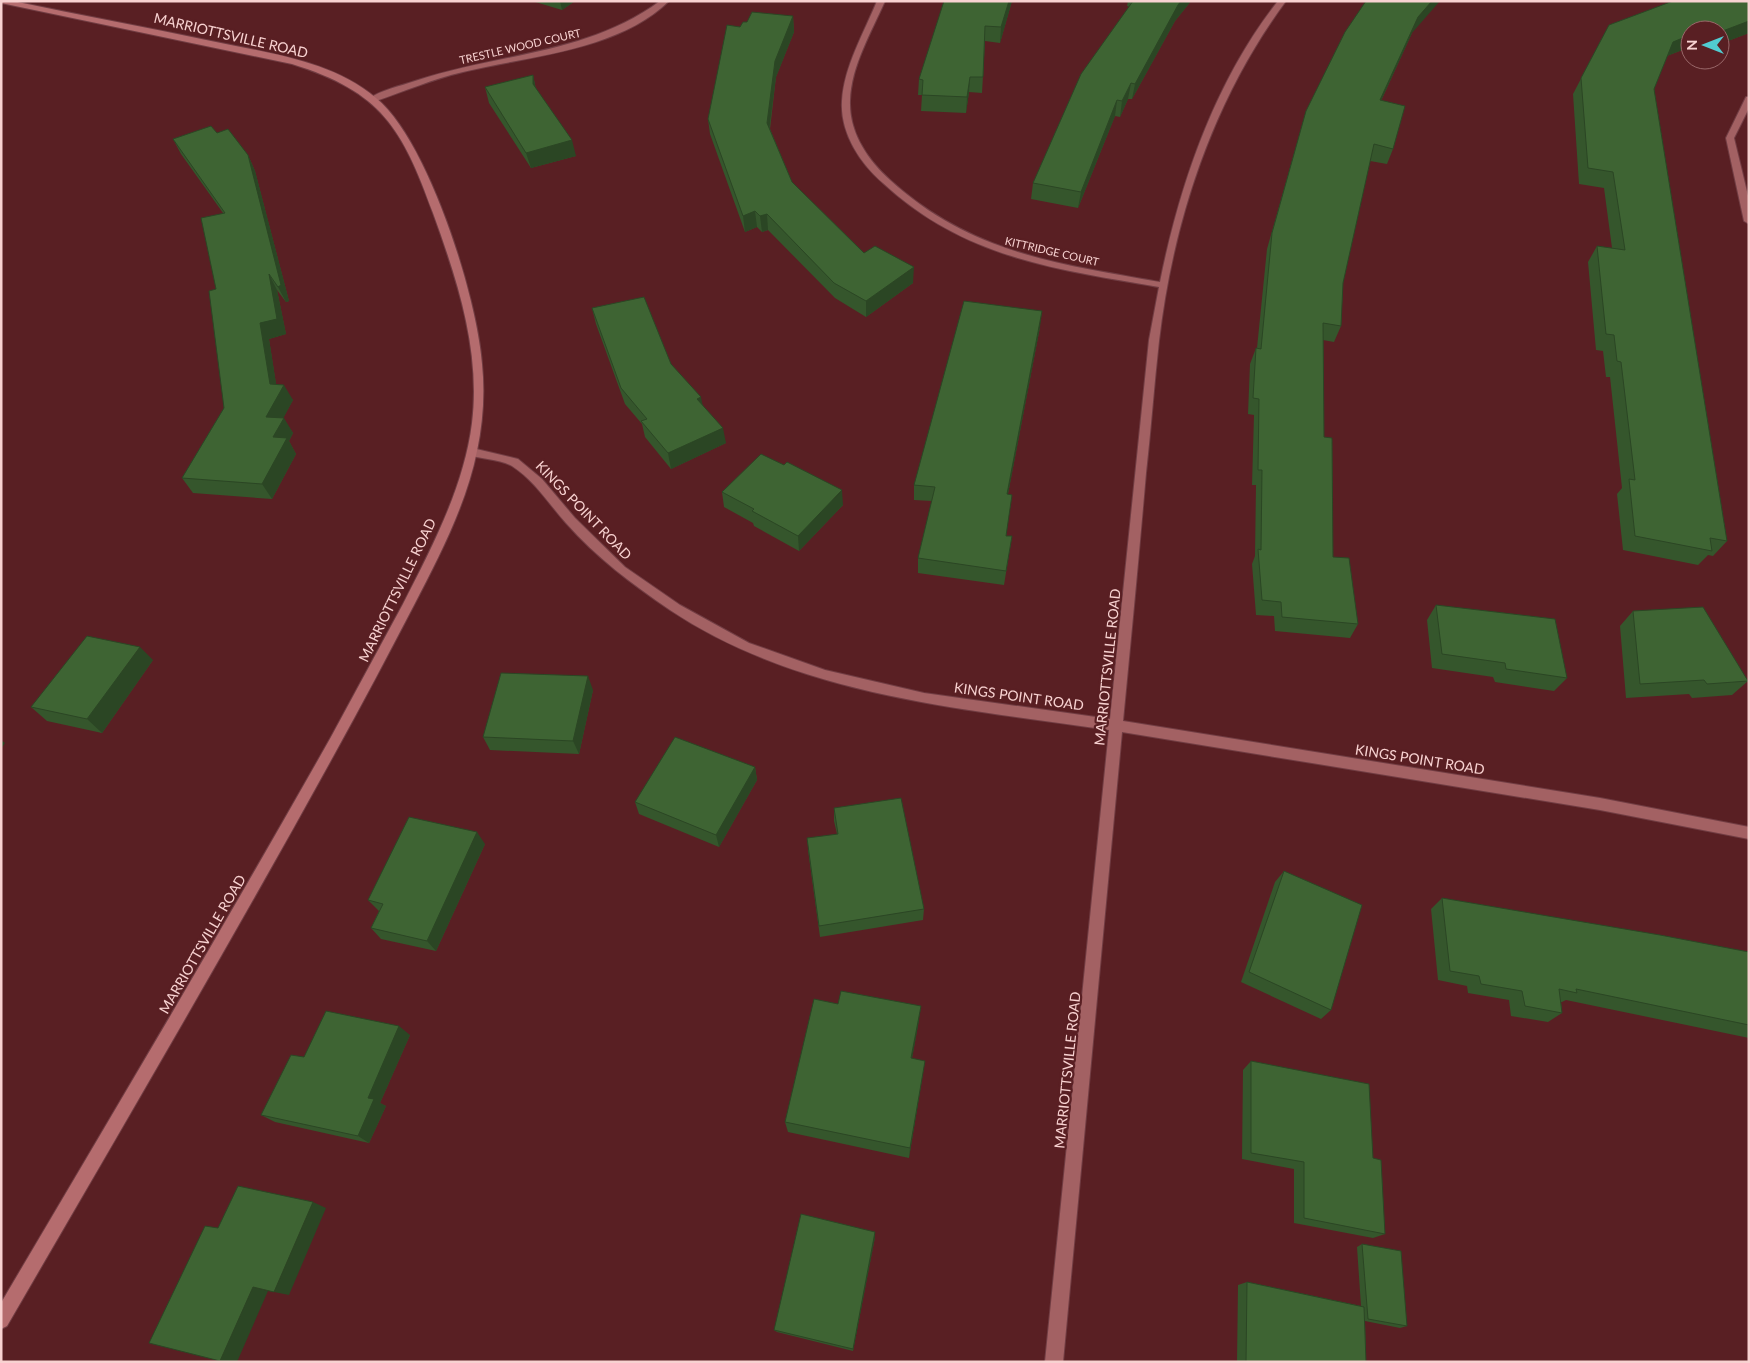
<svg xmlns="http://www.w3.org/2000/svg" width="1750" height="1363" viewBox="0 0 1750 1363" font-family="Lato,sans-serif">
	<rect width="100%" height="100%" fill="#591f23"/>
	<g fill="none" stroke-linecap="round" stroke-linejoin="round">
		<defs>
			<g id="street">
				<path d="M660 1H669C618 51 528 56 463 72 433 79 405 91 376 101L369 99C380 90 401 86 415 81 498 53 587 55 660 1Z"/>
				<path d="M877 1H885C871 33 851 66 850 101 849 133 868 160 890 180 970 253 1058 264 1160 282 1180 183 1215 81 1278 1H1286C1213 99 1173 221 1159 341 1154 385 1151 429 1146 473 1139 556 1131 638 1123 721L1600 798 1749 827V839L1600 810 1122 732 1063 1362H1045L1109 730C960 708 799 696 670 610 632 584 597 558 566 523 549 504 534 480 512 466 500 459 481 459 468 455L467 452 472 448 518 459 542 479 575 518 625 567 680 605 749 643 825 670 924 693 1110 719 1149 340 1159 287C1055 269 964 258 883 183 860 163 840 133 842 101 844 66 864 33 877 1Z"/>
				<polygon points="1746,97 1749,97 1749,108 1734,138 1749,200 1749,224 1744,221 1726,138"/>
			</g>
			<path id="secondary" d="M1 1H13C79 15 145 27 211 41 267 53 331 60 376 98 428 140 477 297 482 364 485 393 483 422 477 451 466 505 439 557 414 605 388 655 362 704 335 753 229 946 117 1136 7 1326L1 1329V1303C112 1115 224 927 331 737 355 693 379 648 403 604 432 547 464 487 472 423 481 351 457 279 433 213 402 128 382 92 292 64L1 3Z"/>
		</defs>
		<use href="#street" stroke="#713d43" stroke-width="2"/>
		<use href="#secondary" stroke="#713d43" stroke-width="2"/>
		<use href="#street" fill="#a36163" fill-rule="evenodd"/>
		<use href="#secondary" fill="#b56c6e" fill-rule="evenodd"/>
	</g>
	<g fill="#35562c">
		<polygon points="532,1 575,1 562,10"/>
		<polygon points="1012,1 1000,43 985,41 982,93 969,92 966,113 921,111 922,95 918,95 919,79 955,2"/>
		<polygon points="1128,1 1191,1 1175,21 1132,99 1128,99 1120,117 1115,116 1078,208 1031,199 1033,183 1130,7 1127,6"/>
		<polygon points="1673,1 1749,1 1749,33 1720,44 1720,30 1690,30 1690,47 1667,56 1654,89 1727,541 1713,556 1708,555 1698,565 1623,550 1617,494 1622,488 1610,377 1606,377 1603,351 1596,350 1588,262 1597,246 1612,248 1604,188 1579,184 1573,94 1609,25"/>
		<polygon points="793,16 794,32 776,77 770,129 792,182 864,253 913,283 866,317 835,298 768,230 762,232 757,227 745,232 710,134 708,119 740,27 747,22"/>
		<polygon points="1412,33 1381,101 1393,149 1387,164 1370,161 1343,283 1341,326 1334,342 1323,340 1324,437 1333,557 1358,624 1350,638 1275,631 1274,616 1256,615 1252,564 1255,556 1256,485 1252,485 1254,415 1248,414 1250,364 1256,348 1257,348 1267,249 1306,111"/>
		<polygon points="533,75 536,89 576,156 531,168 489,103 485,87"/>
		<polygon points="217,133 248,155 255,171 289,301 286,302 277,290 286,334 269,339 276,384 293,400 283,418 293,433 289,441 296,454 272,499 193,493 182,478 224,408 216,289 223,213 181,154 173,139"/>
		<polygon points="592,308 671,364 702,404 726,443 671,469 645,437 642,424 625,404 596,324"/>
		<polygon points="1040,327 1008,494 1006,536 1012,536 1004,585 918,573 918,558 932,501 914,500 914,485"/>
		<polygon points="784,465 843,505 799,551 754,526 753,523 724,507 722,492"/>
		<polygon points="1436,605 1567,678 1554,691 1495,682 1493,677 1432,668 1427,620"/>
		<polygon points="1633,611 1748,681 1732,695 1692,698 1689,694 1626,698 1620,626"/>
		<polygon points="153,660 102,733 47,721 31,707"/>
		<polygon points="593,690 579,754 490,750 483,737"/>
		<polygon points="755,767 757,780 719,847 639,814 635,802"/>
		<polygon points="834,808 924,909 923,920 820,937 808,850 837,834 834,821"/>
		<polygon points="485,844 436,951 381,939 371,928 379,911 368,900"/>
		<polygon points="1284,871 1331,1010 1321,1019 1241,982 1275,882"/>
		<polygon points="1442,898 1749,952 1749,1038 1566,1000 1562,1002 1561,1002 1562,1013 1548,1022 1511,1016 1509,1000 1468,993 1467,986 1438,980 1431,909"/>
		<polygon points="838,1004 919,1020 912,1058 923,1073 909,1158 788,1132 785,1122"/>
		<polygon points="410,1035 380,1103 386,1106 369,1143 275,1122 261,1115 304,1057"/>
		<polygon points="1251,1061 1373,1158 1385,1234 1373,1238 1294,1223 1294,1169 1242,1159 1243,1070"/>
		<polygon points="875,1237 853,1351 777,1332 774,1330"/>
		<polygon points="1362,1244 1407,1326 1400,1328 1365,1321 1366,1362 1237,1362 1238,1285 1247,1282 1361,1306 1357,1247"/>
	</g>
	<g fill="#2b4624">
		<polygon points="560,1 575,1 562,10"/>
		<polygon points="1009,1 1012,1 1000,43 1001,27"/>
		<polygon points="1181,1 1191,1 1175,21 1132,99 1135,84 1178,5"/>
		<polygon points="1432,1 1440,1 1412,33 1374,116 1380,100 1418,17"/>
		<polygon points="793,16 794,32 776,77 768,139 767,123 775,61"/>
		<polygon points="1749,21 1749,33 1720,44 1720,32"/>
		<polygon points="1690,35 1690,47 1664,57 1673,42"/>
		<polygon points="533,75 536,90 533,84"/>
		<polygon points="970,77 969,92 966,113 967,97"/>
		<polygon points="1131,83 1128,99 1120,117 1122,101"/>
		<polygon points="1117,100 1115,116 1078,208 1081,192"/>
		<polygon points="572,140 576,156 531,168 526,153"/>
		<polygon points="248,155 255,171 289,301 286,302 278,287"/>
		<polygon points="755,211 757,227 745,232 743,216"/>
		<polygon points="767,214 768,230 762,232 760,216"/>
		<polygon points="914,267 913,283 866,317 866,301"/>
		<polygon points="269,274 277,290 286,334 269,339 278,396 284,385 293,400 276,432 266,417 270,384 260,323"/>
		<polygon points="1042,311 1040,327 1005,509 1007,494"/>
		<polygon points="701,397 704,412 697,399"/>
		<polygon points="284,418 293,433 289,441 296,454 272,499 262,484 273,437"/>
		<polygon points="723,428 726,443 671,469 668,453"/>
		<polygon points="842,490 843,505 799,551 798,536"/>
		<polygon points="140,647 153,660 102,733 87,719"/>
		<polygon points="588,676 593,690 579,754 573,741"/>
		<polygon points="1,740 5,743 1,749"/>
		<polygon points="755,767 757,780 719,847 716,835"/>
		<polygon points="477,832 485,844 436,951 427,941"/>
		<polygon points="921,1006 919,1020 910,1070 911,1058"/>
		<polygon points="399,1026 410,1035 380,1103 386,1106 369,1143 358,1136 368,1098"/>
		<polygon points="925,1061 923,1073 909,1158 910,1148"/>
		<polygon points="313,1202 326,1208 289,1295 274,1292"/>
		<polygon points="875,1232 875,1237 853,1351 853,1349"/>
		<polygon points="253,1287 268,1291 237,1362 220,1361"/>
	</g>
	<g fill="#3e6433" stroke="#2b4624">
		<polygon points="944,1 1009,1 1001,27 985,26 983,77 970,77 967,97 922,95 923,80 919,79"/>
		<polygon points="1133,1 1181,1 1178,5 1135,84 1131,83 1122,101 1117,100 1081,192 1033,183 1081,74"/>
		<polygon points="1366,1 1432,1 1418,17 1380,100 1405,106 1393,149 1374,144 1343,283 1341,326 1323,323 1324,437 1332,438 1333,557 1349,558 1358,624 1282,617 1281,602 1262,600 1258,549 1261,550 1262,470 1258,470 1259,399 1253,398 1256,348 1261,349 1272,233 1306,111 1345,32"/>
		<polygon points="1673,1 1749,1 1749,21 1720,32 1720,30 1690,30 1690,35 1673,42 1654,89 1727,541 1710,538 1712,551 1635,536 1629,479 1635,480 1621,362 1617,361 1614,335 1606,334 1597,246 1625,250 1613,172 1588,168 1581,78 1609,25"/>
		<polygon points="752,12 793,16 775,61 767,123 792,182 864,253 875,246 914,267 866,301 834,283 767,214 760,216 755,211 743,216 708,119 727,25 740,27 743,22 747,22"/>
		<polygon points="533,75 533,84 572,140 526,153 485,87"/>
		<polygon points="211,126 217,133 228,129 248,155 281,285 278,287 269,274 277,319 260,323 270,384 284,385 266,417 284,418 273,437 287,438 262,484 182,478 224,408 209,291 216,289 201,218 225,213 173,139"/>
		<polygon points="644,297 671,364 701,397 697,399 723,428 668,453 641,421 647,419 621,388 592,308"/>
		<polygon points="964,301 1042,311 1007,494 1012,495 1006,536 1012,536 1006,571 918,558 935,487 914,485"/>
		<polygon points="761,454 784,465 787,462 842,490 798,536 752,511 754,509 722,492"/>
		<polygon points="1436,605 1555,619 1567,678 1506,669 1505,663 1442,654"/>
		<polygon points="1703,607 1748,681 1707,684 1704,680 1640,684 1633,611"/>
		<polygon points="87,636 140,647 87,719 31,707"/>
		<polygon points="501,673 588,676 573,741 483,737"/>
		<polygon points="675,737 755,767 716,835 635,802"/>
		<polygon points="901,798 924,909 819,926 807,838 838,834 834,808"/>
		<polygon points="409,817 477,832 427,941 371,928 383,904 368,900"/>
		<polygon points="1284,871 1362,905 1331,1010 1249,972"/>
		<polygon points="1442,898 1660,935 1749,952 1749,1025 1576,989 1577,993 1559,989 1562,1013 1525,1006 1522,991 1481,984 1479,976 1450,971"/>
		<polygon points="841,991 921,1006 911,1058 925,1061 910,1148 785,1122 814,999 838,1004"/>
		<polygon points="326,1011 399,1026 368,1098 374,1099 358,1136 261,1115 291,1055 304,1057"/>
		<polygon points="1251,1061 1369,1084 1373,1158 1381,1160 1385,1234 1304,1218 1304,1162 1251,1153"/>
		<polygon points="238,1186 313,1202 274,1292 253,1287 220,1361 149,1343 205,1226 218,1228"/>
		<polygon points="801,1214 875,1232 853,1349 774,1330"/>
		<polygon points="1362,1244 1401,1251 1407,1326 1368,1319"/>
		<polygon points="1247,1282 1364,1307 1366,1362 1246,1362"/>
	</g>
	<g text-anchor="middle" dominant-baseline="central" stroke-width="4.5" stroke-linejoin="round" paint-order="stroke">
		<g font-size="11" fill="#f8d2d1" stroke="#591f23">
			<text transform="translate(520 46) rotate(-13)">TRESTLE WOOD COURT</text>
			<text transform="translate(1052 251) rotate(13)">KITTRIDGE COURT</text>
		</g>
		<g font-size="14" fill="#f8d2d1" stroke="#591f23">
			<text transform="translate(231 35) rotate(13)">MARRIOTTSVILLE ROAD</text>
			<text transform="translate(584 510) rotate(46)">KINGS POINT ROAD</text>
			<text transform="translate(397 590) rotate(-64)">MARRIOTTSVILLE ROAD</text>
			<text transform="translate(1107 667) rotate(-84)">MARRIOTTSVILLE ROAD</text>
			<text transform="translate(1019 696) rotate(8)">KINGS POINT ROAD</text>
			<text transform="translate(1420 759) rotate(9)">KINGS POINT ROAD</text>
			<text transform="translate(202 944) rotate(-60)">MARRIOTTSVILLE ROAD</text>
			<text transform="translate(1067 1070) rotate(-84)">MARRIOTTSVILLE ROAD</text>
		</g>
	</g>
	<rect width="1750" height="1363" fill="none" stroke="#f8d2d1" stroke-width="5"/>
	<g transform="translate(1705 45) rotate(270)"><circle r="24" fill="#591f23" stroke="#996769"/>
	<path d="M0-4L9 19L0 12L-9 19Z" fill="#51ccd1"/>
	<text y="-8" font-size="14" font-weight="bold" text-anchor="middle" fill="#f8d2d1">N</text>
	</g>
</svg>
